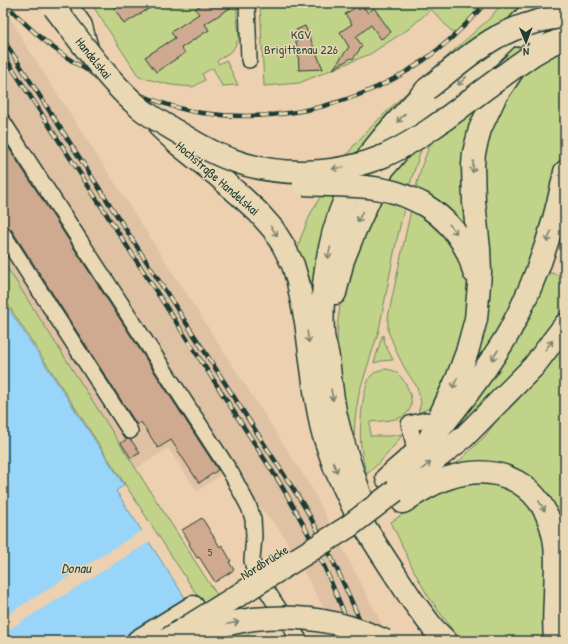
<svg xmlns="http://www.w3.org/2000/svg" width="568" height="644" viewBox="0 0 568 644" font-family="'Patrick Hand',sans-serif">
	<rect width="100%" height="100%" fill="#ecd0af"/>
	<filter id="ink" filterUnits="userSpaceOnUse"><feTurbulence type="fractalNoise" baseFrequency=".025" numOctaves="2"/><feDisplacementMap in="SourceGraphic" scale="8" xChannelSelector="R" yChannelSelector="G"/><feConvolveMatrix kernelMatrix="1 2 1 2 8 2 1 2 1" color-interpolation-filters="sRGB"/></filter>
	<g filter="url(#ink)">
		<polygon fill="#dfc1a4" points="3,5 25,44 311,487 386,632 392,641 341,641 305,573 281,532 249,494 233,467 197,491 168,448 136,469 3,261"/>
		<g fill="#c0d389" stroke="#70885e">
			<polygon points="91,3 236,3 239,38 233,50 217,61 219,64 226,60 238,85 222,86 213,68 202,74 205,80 193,87 171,85 139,77"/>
			<polygon points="260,3 485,3 455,35 431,9 410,28 370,54 299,83 264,86"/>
			<polygon points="502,3 527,3 338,239 399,107 313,288 307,271 297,251 301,237 311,213 333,174 355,144 376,122 404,95 490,18"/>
			<polygon points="561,3 565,3 565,126 555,185 531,267 493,343 485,348 465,373 484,135 518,78 504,54 520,39 528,42"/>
			<polygon points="483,102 473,248 445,229 471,287 467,330 432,407 418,413 421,403 417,387 404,367 398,355 388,331 388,318 392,298 415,191 422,165 429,147 436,133"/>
			<polygon points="427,135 419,156 409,187 395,248 379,330 359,393 355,419 354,441 357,464 338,374 337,346 338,320 342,292 348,268 399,160"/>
			<polygon points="3,261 211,586 241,628 253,641 227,641 3,297"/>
			<polygon points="546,272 565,276 565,305 520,368 451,439 424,458"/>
			<polygon points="383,335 385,344 393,360 381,361 374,363 382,336"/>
			<polygon points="565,344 565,641 543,497 449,471 484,437 500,416 541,369 552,361"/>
			<path d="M384 369C388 369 391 370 394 371 405 377 419 404 406 414 399 421 379 421 370 422V436H389L403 434C391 450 382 461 367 474 364 465 362 456 361 446 359 432 362 387 371 376 374 372 379 370 384 369Z"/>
			<polygon points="472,483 494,483 527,498 547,536 549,641 460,641 428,596 415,573 391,522 438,491"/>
		</g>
		<polygon fill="#98d5f9" stroke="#6898aa" points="3,300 124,485 116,491 213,641 3,641"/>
		<polygon fill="#ecd0af" points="143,530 151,541 3,633 3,617"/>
		<g fill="#cfa990" stroke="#1f3d34">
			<polygon points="122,3 158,3 124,24 114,8"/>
			<polygon points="204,3 238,3 205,24 209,30 181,48 185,53 156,72 145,57 175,38 171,32 199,14 195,9"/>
			<polygon points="356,7 359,10 363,7 368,13 374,8 391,32 381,39 371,25 356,37 362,46 353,59 351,58 333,69 349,47 340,32 352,24 345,14"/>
			<polygon points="305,26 323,69 299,70 298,48 296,43 296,30"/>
			<polygon points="3,139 218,470 199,483 171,440 158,448 141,422 137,425 11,229 7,226 5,225 3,223"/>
			<polygon points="127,439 131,440 140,453 131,458 121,443"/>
			<polygon points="202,518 220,547 222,545 231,561 229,562 234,570 215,582 199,557 197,558 189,544 190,543 182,530"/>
		</g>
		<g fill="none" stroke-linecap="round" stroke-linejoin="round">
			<defs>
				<g id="minor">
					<polyline points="69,3 84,24 91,50"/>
					<polyline points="247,3 249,60"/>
					<polyline points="517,39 525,30 533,37 539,29 542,13 546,8 557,3"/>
					<polyline points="3,122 231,473 249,507 253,519 254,536 252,560 254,570 273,600 300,641"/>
					<polyline points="3,234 130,431"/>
					<polyline points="415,454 412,434 409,424 426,420"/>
				</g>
				<g id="highway">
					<polyline points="161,128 178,144 218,176 243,198 258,212 273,229 283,245 293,265 298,282 306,322 316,398 322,430 335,468 356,513 380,551 412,600 433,628 446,641"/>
					<path d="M423 204C449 220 467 242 474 272"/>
					<polyline points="335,293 343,260 355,230 383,169 436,106 510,35 538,3"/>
					<polyline points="428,442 457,379 467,352 476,319 480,273 479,249 474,202 473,165 474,153 480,129 495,97 515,67 532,55 551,44 565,38"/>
					<path d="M387 478C401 466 415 454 428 442 441 428 453 412 465 397 480 376 496 355 509 332 536 282 554 228 565 172"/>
					<polyline points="395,491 464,437 534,366 565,325"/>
					<path d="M361 497C352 470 342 443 336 416 332 397 330 377 328 358 327 349 323 341 323 332 320 279 331 223 356 176 374 143 402 117 427 89"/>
					<path d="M403 502C417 493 432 483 448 478 499 461 544 484 554 538 558 558 555 578 555 598 554 613 554 627 555 641"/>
					<polyline points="138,641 193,607"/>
				</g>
			</defs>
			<use href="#minor" stroke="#1f3d34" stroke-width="18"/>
			<use href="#highway" stroke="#1f3d34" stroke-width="25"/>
			<use href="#minor" stroke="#ead8b5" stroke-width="15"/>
			<use href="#highway" stroke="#ead8b5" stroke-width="22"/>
			<defs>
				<g id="rail">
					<path d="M5 3C31 31 54 51 87 70 93 74 100 79 107 83 117 87 128 90 138 94 159 102 180 110 202 113 298 126 397 95 465 25 472 18 479 11 485 3"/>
					<path d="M3 39 301 501C328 546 348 593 369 641"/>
					<path d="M3 54 278 480C292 503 305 527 317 551 331 580 343 611 356 641"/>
				</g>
			</defs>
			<use href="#rail" stroke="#1f3d34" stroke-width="4.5"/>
			<use href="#rail" stroke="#ead8b5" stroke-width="3" stroke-dasharray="9" stroke-linecap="butt"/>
			<defs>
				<g id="highway-bridge">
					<path d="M54 7C81 42 107 80 140 108 151 117 164 124 176 131 194 142 212 153 232 160 279 178 340 175 386 155 416 141 443 121 469 101 484 89 500 78 515 67"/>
					<path d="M427 89C450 71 472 51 497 37 518 26 542 19 565 16"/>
					<path d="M304 184C334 186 365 184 394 192 405 195 414 200 423 204"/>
					<path d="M188 634C210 628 232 622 254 619 300 614 344 621 385 641"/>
					<polyline points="168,639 316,547 348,527 395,491"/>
				</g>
			</defs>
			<use href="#highway-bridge" stroke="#1f3d34" stroke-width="25" stroke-linecap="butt"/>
			<use href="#highway-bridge" stroke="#ead8b5" stroke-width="22"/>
		</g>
		<defs><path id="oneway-shaft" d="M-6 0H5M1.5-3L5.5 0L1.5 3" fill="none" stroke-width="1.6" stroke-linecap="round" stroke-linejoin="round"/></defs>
		<g stroke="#7a836e">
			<use href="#oneway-shaft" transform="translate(462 81) rotate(136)"/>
			<use href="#oneway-shaft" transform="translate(401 118) rotate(133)"/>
			<use href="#oneway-shaft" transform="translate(473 167) rotate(92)"/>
			<use href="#oneway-shaft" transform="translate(338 168) rotate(171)"/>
			<use href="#oneway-shaft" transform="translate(360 217) rotate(114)"/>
			<use href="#oneway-shaft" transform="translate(453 229) rotate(51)"/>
			<use href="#oneway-shaft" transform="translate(274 231) rotate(55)"/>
			<use href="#oneway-shaft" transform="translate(549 237) rotate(108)"/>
			<use href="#oneway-shaft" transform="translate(329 253) rotate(103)"/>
			<use href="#oneway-shaft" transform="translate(308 337) rotate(82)"/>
			<use href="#oneway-shaft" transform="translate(549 345) rotate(-52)"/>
			<use href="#oneway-shaft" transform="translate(495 355) rotate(121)"/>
			<use href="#oneway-shaft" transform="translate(455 383) rotate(114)"/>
			<use href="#oneway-shaft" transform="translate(332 395) rotate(81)"/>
			<use href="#oneway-shaft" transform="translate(426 466) rotate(-38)"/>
			<use href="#oneway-shaft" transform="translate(335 467) rotate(68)"/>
			<use href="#oneway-shaft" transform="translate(542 506) rotate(58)"/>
			<use href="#oneway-shaft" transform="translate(233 623) rotate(-12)"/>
		</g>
	</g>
	<g text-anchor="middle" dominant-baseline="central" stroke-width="3" stroke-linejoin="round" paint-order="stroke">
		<g font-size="11" fill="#4b584b">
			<text x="210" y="552">5</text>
		</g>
		<g font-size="13" fill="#2f4c3c" stroke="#ead8b5">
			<text x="301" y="34">KGV<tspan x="301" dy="15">Brigittenau 226</tspan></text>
		</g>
		<g font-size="13" fill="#1f3d34" stroke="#ead8b5">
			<text transform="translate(94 58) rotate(51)">Handelskai</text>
			<text transform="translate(218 178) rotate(41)">Hochstraße Handelskai</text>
			<text transform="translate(264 562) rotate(-32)">Nordbrücke</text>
		</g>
		<g font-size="14" font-style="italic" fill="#2b4c48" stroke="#ead8b5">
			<text x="76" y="567">Donau</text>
		</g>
	</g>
	<rect width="568" height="644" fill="none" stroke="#ead8b5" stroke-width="16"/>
	<rect x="8" y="8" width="552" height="628" fill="none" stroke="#1f3d34" stroke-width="1.5" filter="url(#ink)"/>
	<g transform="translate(526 42) rotate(179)" stroke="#ead8b5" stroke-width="3" paint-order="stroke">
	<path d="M0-3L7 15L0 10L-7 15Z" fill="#1f3d34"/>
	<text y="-6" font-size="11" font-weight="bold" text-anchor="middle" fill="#1f3d34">N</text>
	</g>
</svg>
